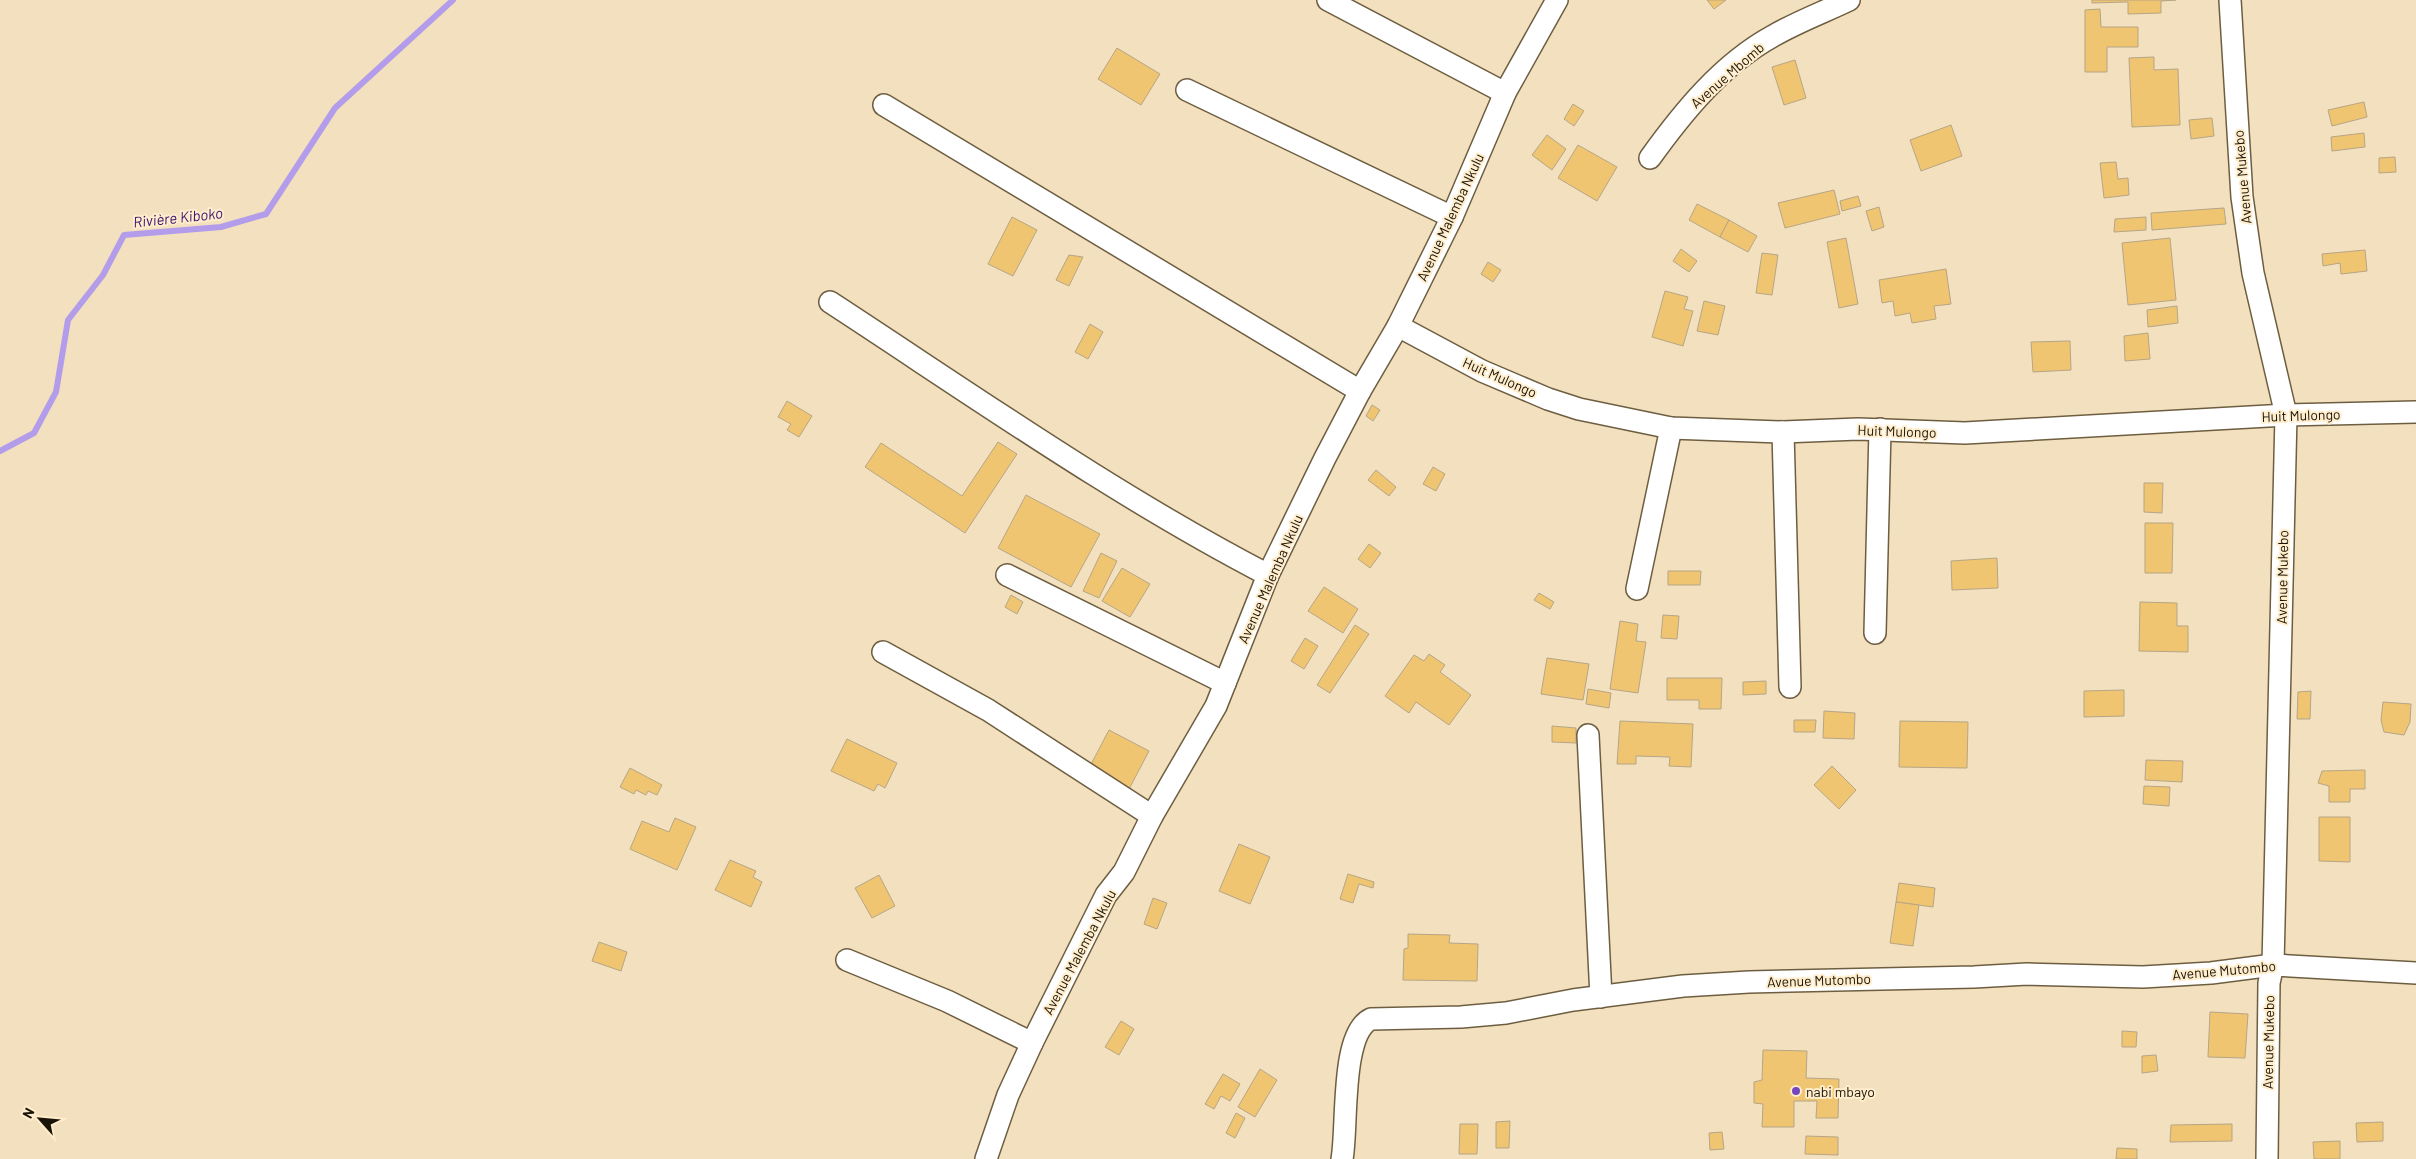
<svg xmlns="http://www.w3.org/2000/svg" width="2416" height="1159" viewBox="0 0 2416 1159" font-family="Barlow,sans-serif">
	<rect width="100%" height="100%" fill="#f2e0bf"/>
	<g fill="none" stroke-linecap="round" stroke-linejoin="round">
		<polyline stroke="#b39cea" stroke-width="6" points="0,451 34,433 56,392 68,320 103,275 124,235 221,227 266,214 335,108 453,0"/>
	</g>
	<g fill="#f0c572" stroke="#b6a586">
		<polygon points="1707,0 1726,0 1714,9"/>
		<polygon points="2092,0 2176,0 2161,1 2161,13 2128,14 2128,2 2092,3"/>
		<polygon points="2100,9 2101,27 2138,27 2138,47 2107,47 2107,72 2085,72 2085,10"/>
		<polygon points="1117,48 1160,74 1141,105 1098,79"/>
		<polygon points="2154,57 2154,70 2178,69 2180,125 2132,127 2129,58"/>
		<polygon points="1795,60 1806,98 1784,105 1772,67"/>
		<polygon points="2364,102 2367,117 2332,126 2328,110"/>
		<polygon points="1573,104 1584,111 1574,126 1564,119"/>
		<polygon points="2212,118 2214,136 2191,139 2189,120"/>
		<polygon points="1951,125 1962,156 1921,171 1910,140"/>
		<polygon points="2364,133 2365,147 2332,151 2331,137"/>
		<polygon points="1547,135 1566,149 1552,170 1532,155"/>
		<polygon points="1578,145 1617,167 1597,201 1558,178"/>
		<polygon points="2395,157 2396,172 2379,173 2379,158"/>
		<polygon points="2116,162 2118,179 2128,178 2129,195 2104,198 2100,163"/>
		<polygon points="1834,190 1840,214 1785,228 1778,203"/>
		<polygon points="1858,196 1861,206 1842,211 1840,201"/>
		<polygon points="1697,204 1729,220 1720,237 1689,220"/>
		<polygon points="1879,207 1884,227 1872,231 1866,211"/>
		<polygon points="2224,208 2226,224 2152,230 2151,213"/>
		<polygon points="1012,217 1037,230 1013,276 988,264"/>
		<polygon points="2146,217 2146,230 2114,232 2115,219"/>
		<polygon points="1729,220 1757,236 1748,252 1720,237"/>
		<polygon points="1846,238 1858,304 1839,308 1827,242"/>
		<polygon points="2170,238 2176,300 2128,305 2122,243"/>
		<polygon points="1681,249 1697,261 1689,272 1673,261"/>
		<polygon points="2365,250 2367,271 2341,274 2340,263 2323,266 2322,254"/>
		<polygon points="1762,253 1778,255 1772,295 1756,293"/>
		<polygon points="1069,255 1083,257 1069,286 1056,280"/>
		<polygon points="1488,262 1501,270 1493,282 1481,274"/>
		<polygon points="1946,269 1951,304 1934,306 1936,319 1912,323 1910,313 1895,316 1893,301 1882,303 1879,280"/>
		<polygon points="1665,291 1688,297 1684,309 1693,311 1683,346 1652,337"/>
		<polygon points="1704,301 1725,306 1718,335 1697,331"/>
		<polygon points="2177,306 2178,323 2148,327 2147,310"/>
		<polygon points="1090,324 1103,332 1088,359 1075,352"/>
		<polygon points="2148,333 2150,359 2125,361 2124,336"/>
		<polygon points="2070,341 2071,370 2033,372 2031,342"/>
		<polygon points="787,401 812,416 799,437 787,430 791,424 778,417"/>
		<polygon points="1372,405 1380,410 1373,421 1366,416"/>
		<polygon points="998,442 1017,454 965,533 865,467 881,443 962,496"/>
		<polygon points="1433,467 1445,474 1436,491 1423,484"/>
		<polygon points="1376,470 1396,487 1389,496 1368,480"/>
		<polygon points="2144,483 2163,483 2162,513 2144,512"/>
		<polygon points="1026,495 1100,534 1071,587 998,548"/>
		<polygon points="2145,523 2173,523 2172,573 2145,573"/>
		<polygon points="1369,544 1381,553 1370,568 1358,559"/>
		<polygon points="1101,553 1117,561 1099,598 1083,591"/>
		<polygon points="1997,558 1998,588 1952,590 1951,561"/>
		<polygon points="1122,568 1150,584 1130,617 1102,601"/>
		<polygon points="1668,571 1701,571 1700,585 1668,585"/>
		<polygon points="1324,587 1358,609 1343,633 1308,611"/>
		<polygon points="1539,593 1554,602 1550,609 1534,600"/>
		<polygon points="1011,595 1023,602 1017,614 1005,607"/>
		<polygon points="2140,602 2177,603 2177,626 2188,626 2188,652 2139,651"/>
		<polygon points="1663,615 1679,616 1677,639 1661,638"/>
		<polygon points="1620,621 1638,624 1636,641 1646,642 1638,693 1610,689"/>
		<polygon points="1355,625 1369,634 1330,693 1317,685"/>
		<polygon points="1305,638 1318,646 1304,669 1291,661"/>
		<polygon points="1429,654 1445,665 1440,672 1471,695 1449,725 1416,702 1409,713 1385,696 1414,655 1424,661"/>
		<polygon points="1547,658 1589,664 1583,700 1541,694"/>
		<polygon points="1667,678 1722,678 1721,709 1699,709 1699,700 1667,700"/>
		<polygon points="1766,681 1766,694 1743,695 1743,682"/>
		<polygon points="1588,689 1611,693 1609,708 1586,704"/>
		<polygon points="2124,690 2124,716 2084,717 2084,691"/>
		<polygon points="2311,691 2310,719 2297,719 2298,692"/>
		<polygon points="2383,702 2411,704 2410,722 2404,735 2384,732 2381,720"/>
		<polygon points="1824,711 1855,713 1854,739 1823,738"/>
		<polygon points="1794,720 1816,720 1815,732 1794,732"/>
		<polygon points="1620,721 1693,724 1691,767 1669,766 1670,757 1636,756 1636,764 1617,764"/>
		<polygon points="1900,721 1968,722 1967,768 1899,767"/>
		<polygon points="1552,726 1576,728 1576,743 1552,742"/>
		<polygon points="1109,730 1149,751 1127,793 1087,772"/>
		<polygon points="847,739 897,763 885,788 878,784 874,791 831,771"/>
		<polygon points="2146,760 2183,761 2182,782 2145,780"/>
		<polygon points="1832,766 1856,790 1839,809 1814,785"/>
		<polygon points="630,768 662,785 657,795 648,791 646,795 636,790 634,794 620,787"/>
		<polygon points="2365,770 2365,789 2350,789 2350,802 2329,802 2329,786 2318,783 2322,771"/>
		<polygon points="2144,786 2170,787 2169,806 2143,804"/>
		<polygon points="2319,817 2350,817 2350,862 2319,861"/>
		<polygon points="675,818 696,827 677,870 630,849 642,821 669,832"/>
		<polygon points="1239,844 1270,857 1250,904 1219,891"/>
		<polygon points="730,860 756,871 753,877 762,882 751,907 715,890"/>
		<polygon points="1348,874 1374,882 1373,888 1359,884 1353,903 1340,899"/>
		<polygon points="879,875 895,906 872,918 855,888"/>
		<polygon points="1899,883 1935,888 1933,907 1896,902"/>
		<polygon points="1153,898 1167,903 1157,929 1144,924"/>
		<polygon points="1896,902 1919,905 1913,946 1890,943"/>
		<polygon points="1408,934 1450,935 1449,943 1478,944 1477,981 1403,980 1404,949 1408,948"/>
		<polygon points="599,942 627,952 621,971 592,961"/>
		<polygon points="2210,1012 2248,1014 2245,1058 2208,1057"/>
		<polygon points="1121,1021 1134,1029 1119,1055 1105,1047"/>
		<polygon points="2122,1031 2137,1032 2136,1047 2122,1047"/>
		<polygon points="1763,1050 1807,1051 1806,1078 1839,1079 1838,1118 1816,1118 1817,1101 1794,1101 1794,1127 1762,1127 1763,1104 1754,1103 1754,1082 1762,1080"/>
		<polygon points="2156,1055 2158,1071 2142,1073 2142,1056"/>
		<polygon points="1260,1069 1277,1080 1255,1117 1238,1107"/>
		<polygon points="1223,1074 1240,1084 1230,1101 1221,1096 1214,1109 1205,1104"/>
		<polygon points="1236,1113 1245,1118 1235,1138 1226,1133"/>
		<polygon points="1510,1121 1509,1148 1496,1148 1496,1122"/>
		<polygon points="2383,1122 2383,1141 2357,1142 2356,1123"/>
		<polygon points="1460,1124 1478,1124 1477,1154 1459,1154"/>
		<polygon points="2232,1124 2232,1141 2170,1142 2171,1125"/>
		<polygon points="1722,1132 1724,1149 1710,1150 1709,1133"/>
		<polygon points="1806,1136 1838,1137 1838,1155 1805,1154"/>
		<polygon points="2340,1141 2340,1159 2314,1159 2313,1142"/>
		<polygon points="2117,1148 2137,1149 2137,1159 2116,1159"/>
	</g>
	<g fill="none" stroke-linecap="round" stroke-linejoin="round">
		<defs>
			<g id="minor">
				<polyline points="1328,0 1505,93"/>
				<polyline points="2230,0 2242,197 2253,273 2286,415 2273,965 2269,983 2267,1159"/>
				<polyline points="1187,90 1452,217"/>
				<polyline points="884,105 1360,391"/>
				<path d="M1650 158C1683 112 1722 64 1773 36 1797 22 1824 12 1849 0"/>
				<path d="M830 302C974 396 1116 496 1268 575"/>
				<polyline points="1398,326 1482,371 1548,399 1579,409 1671,428 1783,432 1858,429 1965,433 2286,415 2416,412"/>
				<polyline points="1783,432 1790,687"/>
				<polyline points="1007,575 1225,683"/>
				<polyline points="1637,589 1671,428"/>
				<polyline points="1875,633 1880,429"/>
				<polyline points="883,652 988,710 1152,816"/>
				<polyline points="1588,735 1601,997"/>
				<polyline points="847,960 947,1001 1032,1043"/>
				<polyline points="986,1159 1008,1095 1032,1043 1106,895 1124,872 1152,816 1216,706 1268,575 1325,458 1360,391 1398,326 1452,217 1505,93 1557,0"/>
				<path d="M1342 1159C1348 1128 1340 1033 1371 1019L1461 1017 1506 1013 1573 1000 1683 986 1749 982 1974 977 2027 974 2143 977 2211 973 2273 965 2416 973"/>
			</g>
		</defs>
		<use href="#minor" stroke="#6e5e41" stroke-width="24"/>
		<use href="#minor" stroke="#fff" stroke-width="21"/>
	</g>
	<circle fill="#7446be" stroke="#ffedcc" stroke-width="2" cx="1796" cy="1091" r="5"/>
	<g text-anchor="middle" dominant-baseline="central" stroke-width="4" stroke-linejoin="round" paint-order="stroke">
		<g font-size="14" fill="#1a1408" stroke="#ffedcc">
			<text transform="translate(1727 75) rotate(-41)">Avenue Mbomb</text>
			<text transform="translate(2242 177) rotate(-95)">Avenue Mukebo</text>
			<text transform="translate(1450 217) rotate(-65)">Avenue Malemba Nkulu</text>
			<text transform="translate(1500 377) rotate(24)">Huit Mulongo</text>
			<text transform="translate(2301 415) rotate(-2)">Huit Mulongo</text>
			<text transform="translate(1897 431) rotate(2)">Huit Mulongo</text>
			<text transform="translate(2282 577) rotate(-89)">Avenue Mukebo</text>
			<text transform="translate(1270 579) rotate(-66)">Avenue Malemba Nkulu</text>
			<text transform="translate(1079 952) rotate(-62)">Avenue Malemba Nkulu</text>
			<text transform="translate(2224 970) rotate(-5)">Avenue Mutombo</text>
			<text transform="translate(1819 980) rotate(-2)">Avenue Mutombo</text>
			<text transform="translate(2268 1042) rotate(-89)">Avenue Mukebo</text>
		</g>
		<g font-size="14" fill="#1a1408" stroke="#ffedcc" text-anchor="start">
			<text x="1806" y="1091">nabi mbayo</text>
		</g>
		<g font-size="15" font-style="italic" fill="#3c156f" stroke="#ffedcc">
			<text transform="translate(178 217) rotate(-6)">Rivière Kiboko</text>
		</g>
	</g>
	<g transform="translate(40 1119) rotate(297)" stroke="#ffedcc" stroke-width="4" paint-order="stroke">
	<path d="M0-4L9 19L0 12L-9 19Z" fill="#1a1408"/>
	<text y="-8" font-size="14" font-weight="bold" text-anchor="middle" fill="#1a1408">N</text>
	</g>
</svg>
